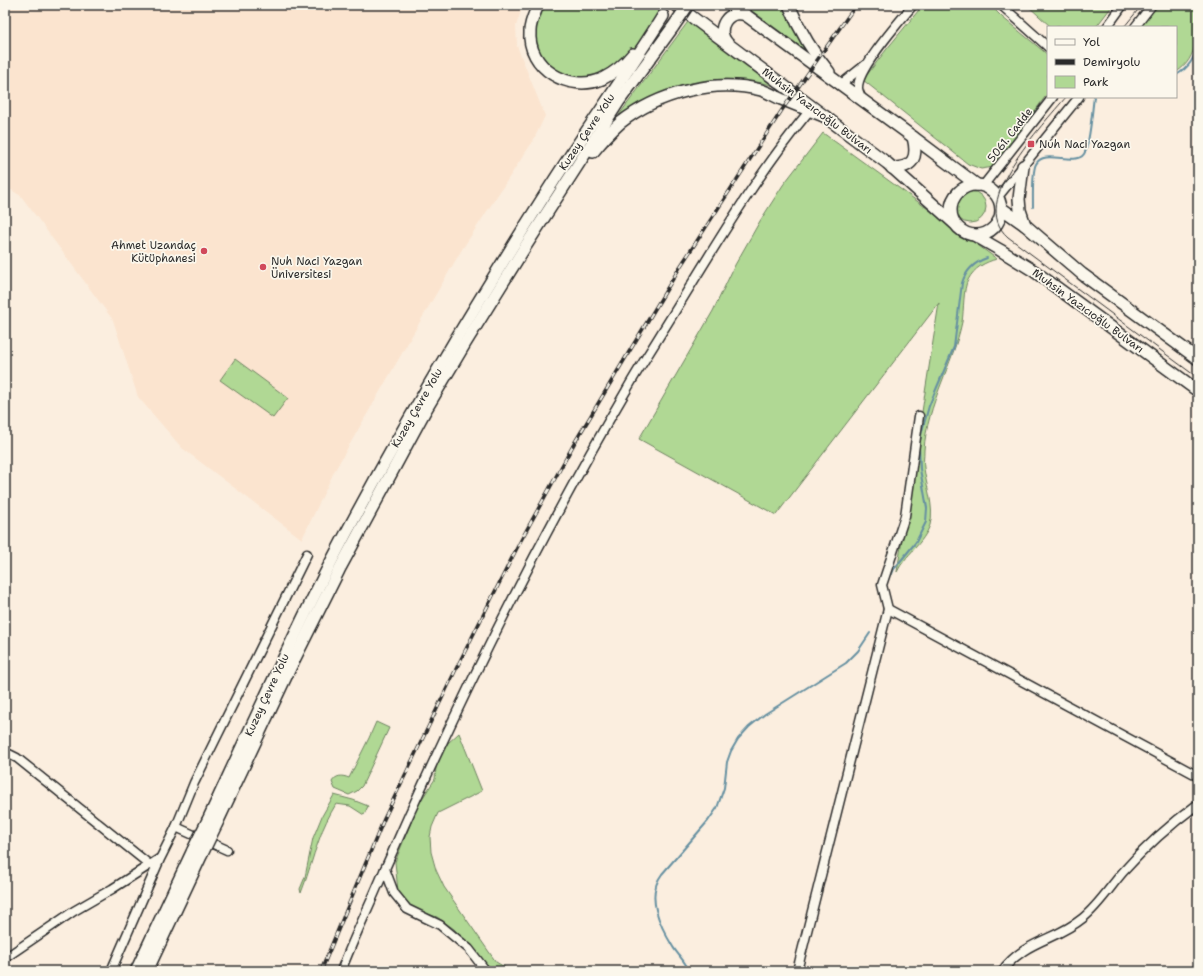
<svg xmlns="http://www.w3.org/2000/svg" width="1203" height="976" viewBox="0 0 1203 976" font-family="'Shantell Sans',sans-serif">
	<rect width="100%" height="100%" fill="#fbeedf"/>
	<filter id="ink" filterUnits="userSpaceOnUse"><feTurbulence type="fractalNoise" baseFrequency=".025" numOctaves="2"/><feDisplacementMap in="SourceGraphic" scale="8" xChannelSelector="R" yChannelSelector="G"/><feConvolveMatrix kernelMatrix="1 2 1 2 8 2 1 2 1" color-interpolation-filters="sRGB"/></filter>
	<g filter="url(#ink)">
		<polygon fill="#fbe4cf" points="5,5 523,5 516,26 517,46 545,116 533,141 461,251 429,306 335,470 302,539 182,448 138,397 113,320 21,196 5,186"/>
		<g fill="#b0d894" stroke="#6e8260">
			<path d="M543 5H666C648 29 632 58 605 72 584 84 549 73 538 51 531 37 535 18 543 5Z"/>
			<polygon points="744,5 783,5 790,20 812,55"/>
			<polygon points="923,5 990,5 1002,17 1048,55 1048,93 994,167 981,169 968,164 863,80 886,50"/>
			<polygon points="1027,5 1113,5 1096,27 1051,27"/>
			<path d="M1149 5H1198C1198 28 1199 59 1176 72V27H1131Z"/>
			<path d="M690 19 782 88C747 77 704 75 670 90 653 97 637 108 622 117L619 115Z"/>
			<path d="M823 133 997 259C985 262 974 268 968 280 963 289 964 310 962 322 953 365 927 404 924 450 924 456 923 462 924 468 926 486 935 507 930 525 924 543 905 555 897 572L939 303 776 515 639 439 713 311 735 265 760 221 783 185Z"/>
			<circle cx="970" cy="207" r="16"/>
			<polygon points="235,359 288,398 273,418 220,380"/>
			<path d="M376 722 389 728 362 786 357 791 349 795 335 789 332 782C336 775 342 775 349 778L369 738Z"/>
			<polygon points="459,733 482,791 438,813 432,827 430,837 431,852 436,870 444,887 496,962 511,971 491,971 480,956 454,929 437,917 409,908 400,896 398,891 395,862 418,805 435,779 436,767 441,755 448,743"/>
			<path d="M334 795 353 800 368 806 364 815 350 806 336 804C329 816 323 827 319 840 312 858 308 876 301 893L300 889 305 877 313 838 322 816Z"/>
		</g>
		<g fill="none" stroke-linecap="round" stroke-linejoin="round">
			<g stroke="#6690a1" stroke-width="2">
				<path d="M1176 75C1189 68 1195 58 1198 43"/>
				<path d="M1033 207C1033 198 1032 171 1036 164 1044 148 1075 167 1084 154 1090 145 1092 110 1094 97"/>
				<path d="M892 574 894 569 916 542 926 522 927 508 920 469 919 445 922 431 929 406 954 347 962 283C966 270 975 262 987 258"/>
				<path d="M689 971C686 962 678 955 673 947 660 926 645 896 662 874L708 821 717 808 724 788 727 762 731 751 738 739 749 727 765 714 846 663 858 651 870 633"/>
			</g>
			<defs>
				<g id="minor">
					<polyline points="1001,5 1048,47"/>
					<polyline points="1107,27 1123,5"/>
					<polyline points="1135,27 1152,5"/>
					<polyline points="840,85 865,65"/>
					<path d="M862 100C861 96 858 92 858 88 857 69 900 21 913 5"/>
					<polyline points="983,186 1053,97"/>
					<polyline points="997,198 1079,97"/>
					<polyline points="919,416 905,516 882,585 888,609 1198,776"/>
					<polyline points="9,754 17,758 150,865"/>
					<polyline points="176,827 227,850"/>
					<polyline points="385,869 394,893 407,909 440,925 469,949 486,971"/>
					<polyline points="5,958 74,911 112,889 159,859"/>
					<polyline points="111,971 160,859 176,827 194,783 307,554"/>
					<path d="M341 971C354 937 370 905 384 871 456 707 535 546 626 391 637 371 650 352 662 332 709 257 753 179 810 110"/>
					<polyline points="797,971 888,609"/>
					<path d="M1002 971C1025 940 1055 941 1083 918 1099 905 1110 887 1123 872 1145 847 1171 824 1198 804"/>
				</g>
				<g id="highway">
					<path d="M538 5C535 13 530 22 530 31 527 68 569 93 602 79 614 73 625 64 633 54"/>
					<polyline points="676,5 887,163 954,223"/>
					<polyline points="732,5 913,137 977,185"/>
					<path d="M789 5C799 29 812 52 829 72"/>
					<path d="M727 43C715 28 728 9 746 15"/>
					<path d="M593 152C601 142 610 132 620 123 658 93 714 78 761 90 768 92 774 96 781 99 796 105 811 111 826 117"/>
					<polyline points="1023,166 1019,199 1020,210 1025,225"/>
					<path d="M892 168C914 168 918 157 913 137"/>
					<circle cx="976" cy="210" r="25"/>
					<polyline points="1001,208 1025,225 1082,274 1198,359"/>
					<polyline points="974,235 1000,250 1034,271 1198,391"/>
					<path d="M208 820C248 734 287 648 330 564 370 487 413 411 457 337 494 276 531 215 570 156 601 109 633 64 663 16"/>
					<polyline points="217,823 291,666 339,570 425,411 466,342 525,247 619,101 673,27"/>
					<polyline points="136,971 193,850"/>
					<polyline points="147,971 202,854"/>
				</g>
			</defs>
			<use href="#minor" stroke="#2b2b2b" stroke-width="11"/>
			<use href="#highway" stroke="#2b2b2b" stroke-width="14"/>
			<use href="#minor" stroke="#fbf7ec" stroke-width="8"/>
			<use href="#highway" stroke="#fbf7ec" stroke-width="11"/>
			<g stroke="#2b2b2b" stroke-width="1">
				<polyline points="1124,27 1142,5"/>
				<path d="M1066 97C1043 125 967 202 1008 237L1198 378"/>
			</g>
			<defs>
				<polyline id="rail" points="321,971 384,819 458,665 520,542 575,442 680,267 782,110 856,5"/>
			</defs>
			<use href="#rail" stroke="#2b2b2b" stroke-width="3.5"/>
			<use href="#rail" stroke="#fbf7ec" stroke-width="2" stroke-dasharray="6" stroke-linecap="butt"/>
			<defs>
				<g id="highway-bridge">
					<polyline points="673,27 688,5"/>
					<polyline points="193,850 208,820"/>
					<polyline points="202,854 217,823"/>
				</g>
			</defs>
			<use href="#highway-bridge" stroke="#2b2b2b" stroke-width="14" stroke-linecap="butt"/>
			<use href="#highway-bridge" stroke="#fbf7ec" stroke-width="11"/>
		</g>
	</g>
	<g fill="#d1495b" stroke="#fbf7ec" stroke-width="1.5">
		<rect x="1027" y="140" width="8" height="8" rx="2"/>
		<circle cx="204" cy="251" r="4"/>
		<circle cx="263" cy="267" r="4"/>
	</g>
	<g text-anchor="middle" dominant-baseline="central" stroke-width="3.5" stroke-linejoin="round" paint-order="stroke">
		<g font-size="11" fill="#2b2b2b" stroke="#fbf7ec">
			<text transform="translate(817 111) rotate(37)">Muhsin Yazıcıoğlu Bulvarı</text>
			<text transform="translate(587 132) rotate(-56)">Kuzey Çevre Yolu</text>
			<text transform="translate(1010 135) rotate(-52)">5061. Cadde</text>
			<text transform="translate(1088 311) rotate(36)">Muhsin Yazıcıoğlu Bulvarı</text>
			<text transform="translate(417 408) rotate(-60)">Kuzey Çevre Yolu</text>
			<text transform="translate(267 695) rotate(-65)">Kuzey Çevre Yolu</text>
		</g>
		<g font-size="11" fill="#2b2b2b" stroke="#fbf7ec" text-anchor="start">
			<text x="1039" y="144">Nuh Naci Yazgan</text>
			<text x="196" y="245" text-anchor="end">Ahmet Uzandaç<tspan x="196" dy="13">Kütüphanesi</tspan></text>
			<text x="271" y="261">Nuh Naci Yazgan<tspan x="271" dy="13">Üniversitesi</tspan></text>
		</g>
	</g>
	<rect width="1203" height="976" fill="none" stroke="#fbf7ec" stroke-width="20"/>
	<rect x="10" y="10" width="1183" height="956" fill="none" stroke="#2b2b2b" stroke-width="1.5" filter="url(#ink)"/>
	<rect x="1047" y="26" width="130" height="72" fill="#fbf7ec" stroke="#a8a59f"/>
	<rect x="1055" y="39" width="20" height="6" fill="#fbf7ec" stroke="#a8a59f"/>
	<text x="1083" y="46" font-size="12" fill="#2b2b2b">Yol</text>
	<rect x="1055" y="59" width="20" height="6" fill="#2b2b2b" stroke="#a8a59f"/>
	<text x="1083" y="66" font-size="12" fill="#2b2b2b">Demiryolu</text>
	<rect x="1055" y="76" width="20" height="12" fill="#b0d894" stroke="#a8a59f"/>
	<text x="1083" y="86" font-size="12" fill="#2b2b2b">Park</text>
</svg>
